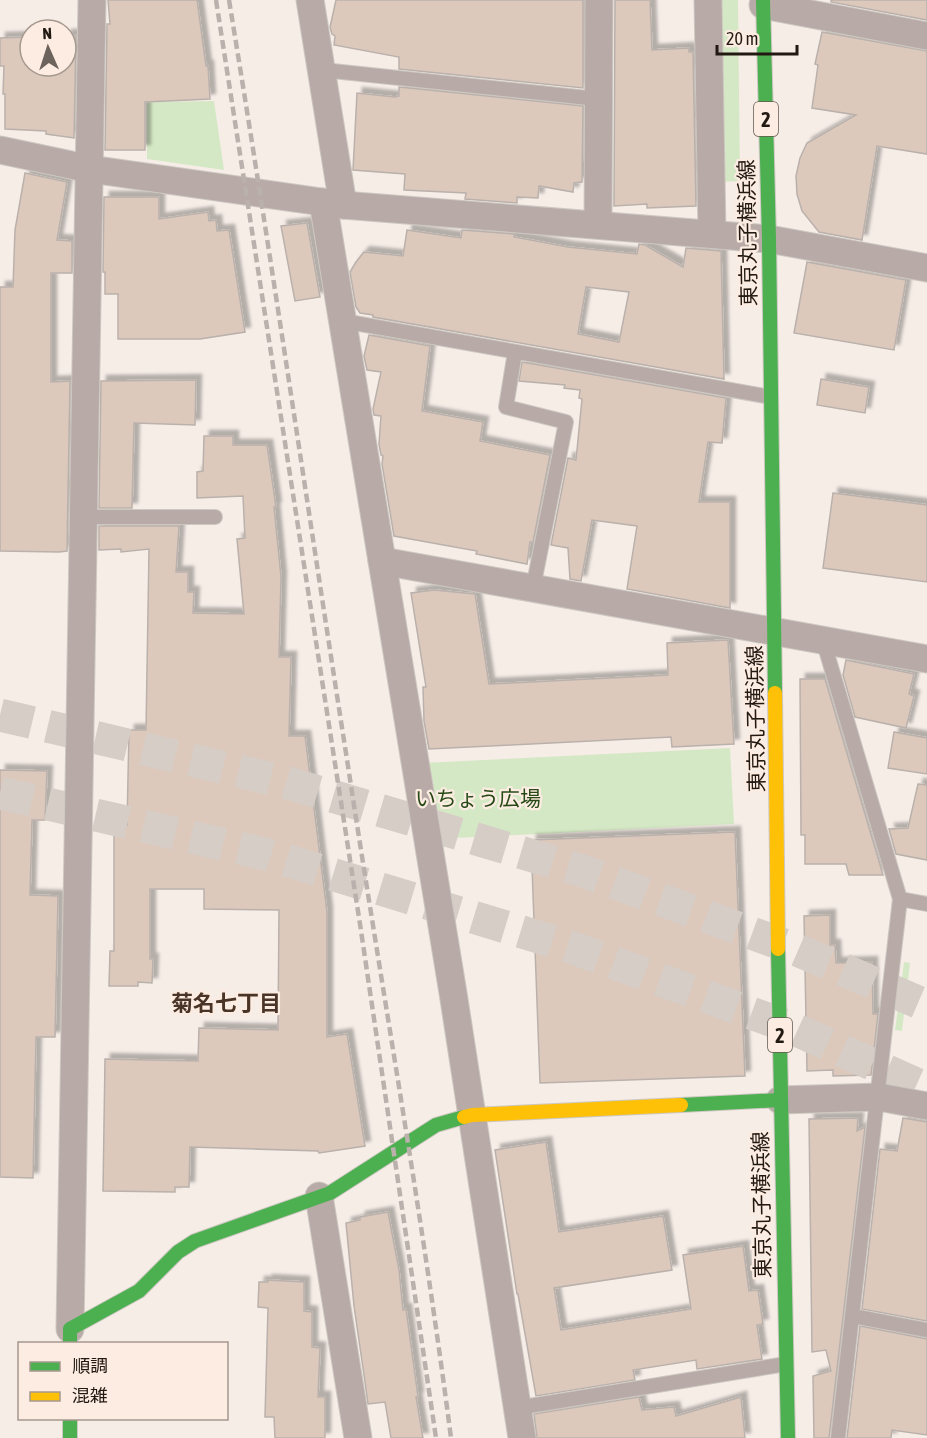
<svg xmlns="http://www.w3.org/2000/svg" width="927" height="1438" viewBox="0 0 927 1438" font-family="'Asap Condensed','Noto Sans JP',sans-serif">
	<defs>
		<filter id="shadow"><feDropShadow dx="5.5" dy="-5.5" stdDeviation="1.5" flood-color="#0004"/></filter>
	</defs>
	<rect width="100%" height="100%" fill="#f6ede7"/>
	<g fill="#d5e8c5">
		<polygon points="716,0 738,0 740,181 719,182"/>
		<polygon points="214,101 224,170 147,159 147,102"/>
		<polygon points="730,748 734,824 436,839 422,763"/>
		<polygon points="904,962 910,963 902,1031 895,1030"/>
	</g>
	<g fill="#dcc9bc" stroke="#bab1ac" stroke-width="1.5" fill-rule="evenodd" filter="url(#shadow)">
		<polygon points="108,0 197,0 206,66 208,66 210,99 145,102 145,150 105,150 107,24 110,24"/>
		<polygon points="336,0 583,0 583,88 399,69 399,57 334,45 335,36 332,34 330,27"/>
		<polygon points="615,0 650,0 652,50 689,48 689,52 693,52 696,206 647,208 647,204 614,206"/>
		<polygon points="831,0 927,0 927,20 831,2"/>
		<polygon points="822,32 927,51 927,154 877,146 862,240 819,232 802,211 797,194 796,176 800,158 807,143 856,115 812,108 818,65 815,64"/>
		<polygon points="66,35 76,35 74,138 46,134 46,131 5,129 5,94 3,94 4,66 0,66 0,38 30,37 30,66 66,66"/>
		<polygon points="399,87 583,106 582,182 574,183 573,192 539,186 538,198 517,197 517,203 465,199 466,193 404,190 405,174 353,170 357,93 395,97 399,96"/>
		<polygon points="25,173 67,182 57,240 72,241 72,273 51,273 51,382 70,381 67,551 59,552 0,551 0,287 13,287 15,230"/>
		<polygon points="104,197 159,197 159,219 208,212 209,221 216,220 217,231 229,230 245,332 200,339 118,339 118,294 105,294 105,272 103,272"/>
		<polygon points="307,223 320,297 295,301 281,226"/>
		<path d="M407 230 461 238 462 230 514 234V237L568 247 637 254 639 244 645 245 683 267 686 248 721 251 724 379 373 317V315L360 313 356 307 350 272 356 262 364 252 403 256ZM586 287 629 292 619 342 578 334Z"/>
		<polygon points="807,262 906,280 894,350 794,333"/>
		<polygon points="369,335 430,346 422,411 483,422 480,441 550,455 533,542 530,542 527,564 476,554 477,551 394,536 382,464 383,456 381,455 379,444 381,416 374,415 373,409 381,372 367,370 364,356"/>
		<polygon points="522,362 726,398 722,443 708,442 699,502 730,502 730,608 627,589 637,526 592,520 581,581 570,579 568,548 551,545 568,458 576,460 582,399 579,398 580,390 564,388 565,385 519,381"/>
		<polygon points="821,379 869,387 865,413 817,405"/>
		<polygon points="196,380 195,425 134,423 132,508 99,508 101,381"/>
		<polygon points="204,436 233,436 233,445 267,445 276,507 274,507 281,577 279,657 291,657 289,736 305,736 327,912 327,1037 347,1034 365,1146 319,1153 318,1151 190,1147 189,1187 175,1187 175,1192 103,1191 105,1059 198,1061 199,1028 278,1030 279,910 204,909 204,889 150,889 150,959 153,959 152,983 138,982 138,986 109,986 110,951 114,951 114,825 127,825 129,730 146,730 149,549 121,552 121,549 99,550 99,526 179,526 176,572 188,572 188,592 194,592 193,613 244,614 237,539 245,538 243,496 197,498 197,472 203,471"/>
		<polygon points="833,493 927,505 927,582 823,568"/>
		<polygon points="434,590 475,594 489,684 668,675 667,643 728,640 734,744 672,747 671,737 429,749 424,721 423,687 426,687 411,593"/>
		<polygon points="846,660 914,674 909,694 914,696 906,728 855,717 843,675"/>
		<polygon points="800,679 825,679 883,875 849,875 846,864 805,864 805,835 801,835"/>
		<polygon points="894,732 927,738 927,774 888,768"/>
		<polygon points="0,770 47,771 45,820 32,820 30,895 58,896 55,1037 36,1037 33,1178 0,1177"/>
		<polygon points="918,784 927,785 927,860 896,854 889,829 908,828"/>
		<polygon points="735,832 745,1076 540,1083 531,840"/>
		<polygon points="830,915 830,945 835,945 836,963 872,962 873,1014 878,1014 871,1075 833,1076 833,1070 807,1071 804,916"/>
		<polygon points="858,1118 857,1131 865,1127 829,1438 814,1438 813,1376 831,1371 826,1350 812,1352 809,1119"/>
		<polygon points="903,1118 927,1122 927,1321 862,1309 880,1149 897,1151"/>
		<polygon points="546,1142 559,1232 663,1216 672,1270 554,1288 561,1330 691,1309 683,1255 743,1246 749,1291 758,1290 763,1324 757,1325 762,1359 697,1369 696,1360 633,1370 635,1380 536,1396 518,1294 517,1294 495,1150"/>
		<polygon points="388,1212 399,1270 403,1310 406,1309 418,1397 416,1397 423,1438 391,1438 385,1402 368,1404 364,1375 354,1306 346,1223 360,1220 360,1217"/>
		<polygon points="267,1280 304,1282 304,1311 312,1312 312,1347 320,1348 318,1397 325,1397 325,1438 275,1438 274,1417 265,1417 268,1308 258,1307 259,1282 268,1282"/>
		<polygon points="860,1326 927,1339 927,1435 892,1430 891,1438 847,1438"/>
		<polygon points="639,1397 642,1410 674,1407 676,1416 741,1397 745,1438 537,1438 534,1414"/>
	</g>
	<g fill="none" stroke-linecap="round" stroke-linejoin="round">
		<g stroke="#d6cdc7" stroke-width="33" stroke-dasharray="33 16" stroke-linecap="butt">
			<polyline points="0,715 285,782 580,870 795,949 927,1006"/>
			<polyline points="0,793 269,855 568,946 792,1028 927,1089"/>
		</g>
		<defs>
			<g id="lane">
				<polyline points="323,70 598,99"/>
				<polyline points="343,321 771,397"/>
				<polyline points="515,352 506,407 566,422 533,588"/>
				<polyline points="84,517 215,517"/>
				<polyline points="823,640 900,899 838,1438"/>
				<polyline points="900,899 927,904"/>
				<polyline points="853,1316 927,1330"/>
				<polyline points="517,1408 786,1364"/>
			</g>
			<g id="street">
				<polyline points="310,0 343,205"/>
				<polyline points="708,0 712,234"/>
				<polyline points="763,5 927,36"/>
				<polyline points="0,150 90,169 343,205 769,239 927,268"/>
				<polyline points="323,202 453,993 522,1438"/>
				<polyline points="598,224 599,0"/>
				<polyline points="382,561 927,659"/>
				<polyline points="780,1100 879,1097 927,1106"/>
				<polyline points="319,1196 358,1438"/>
				<polyline points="70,1329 92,0"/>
			</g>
			<g id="fast">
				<polyline points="763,0 769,239 775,693"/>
				<polyline points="778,949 788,1438"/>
				<polyline points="681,1105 780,1100"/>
				<polyline points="70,1344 70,1329 139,1291 178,1252 195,1241 330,1193 436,1125 464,1117"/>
				<polyline points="70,1418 70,1438"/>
			</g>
			<g id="slow">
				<polyline points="775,693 778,949"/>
				<polyline points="464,1117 472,1115 681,1105"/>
			</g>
		</defs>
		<use href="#lane" stroke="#cec8c2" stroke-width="16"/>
		<use href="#street" stroke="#cec8c2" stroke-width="29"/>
		<use href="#fast" stroke="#cec8c2" stroke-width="16"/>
		<use href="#slow" stroke="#cec8c2" stroke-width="16"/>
		<use href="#lane" stroke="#b7aaa7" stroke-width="14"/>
		<use href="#street" stroke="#b7aaa7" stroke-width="27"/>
		<use href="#fast" stroke="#4caf50" stroke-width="14"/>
		<use href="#slow" stroke="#ffc107" stroke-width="14"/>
		<g stroke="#bab1ac" stroke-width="4.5" stroke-dasharray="9 4.5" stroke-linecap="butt">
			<polyline points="216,0 360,924 436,1438"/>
			<path d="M229 0C271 255 308 511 348 766 382 990 422 1213 451 1438"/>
		</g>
	</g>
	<g text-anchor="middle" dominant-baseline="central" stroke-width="4.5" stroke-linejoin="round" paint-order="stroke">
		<g fill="#fcece1" stroke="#635850" stroke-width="1.5">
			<rect x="754" y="102" width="24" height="34" rx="4.5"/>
			<rect x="768" y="1018" width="24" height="34" rx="4.5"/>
		</g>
		<g font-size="20" font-weight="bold" fill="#221912">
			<text x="766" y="119">2</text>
			<text x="780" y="1035">2</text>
		</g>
		<g font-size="21" fill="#221912" stroke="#fcece1">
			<text transform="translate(747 233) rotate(-91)">東京丸子横浜線</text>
			<text transform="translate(755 719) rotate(-91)">東京丸子横浜線</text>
			<text transform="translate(761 1205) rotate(-91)">東京丸子横浜線</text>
		</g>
		<g font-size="21" fill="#274916" stroke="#fcece1">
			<text x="478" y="798">いちょう広場</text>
		</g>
		<g font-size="22" font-weight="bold" fill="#493427" stroke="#fcece1">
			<text x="226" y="1003">菊名七丁目</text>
		</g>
	</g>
	<rect x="18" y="1342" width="210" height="78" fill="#fcece1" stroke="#a5988e" stroke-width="1.5"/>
	<rect x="30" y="1362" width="30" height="9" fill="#4caf50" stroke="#a5988e" stroke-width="1.5"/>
	<text x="72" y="1372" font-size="18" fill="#221912">順調</text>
	<rect x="30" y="1392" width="30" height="9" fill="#ffc107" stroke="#a5988e" stroke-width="1.5"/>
	<text x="72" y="1402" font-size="18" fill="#221912">混雑</text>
	<g transform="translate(48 48) rotate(357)"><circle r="28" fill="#fcece1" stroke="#a5988e" stroke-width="1.5"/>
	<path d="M0-4.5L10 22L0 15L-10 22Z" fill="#6c635d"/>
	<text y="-9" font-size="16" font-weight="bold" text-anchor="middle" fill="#221912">N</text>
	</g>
	<path d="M717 45v9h80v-9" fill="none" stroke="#221912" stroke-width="3"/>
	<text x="726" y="45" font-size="18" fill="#221912" stroke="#fcece1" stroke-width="4.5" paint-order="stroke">20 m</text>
</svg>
